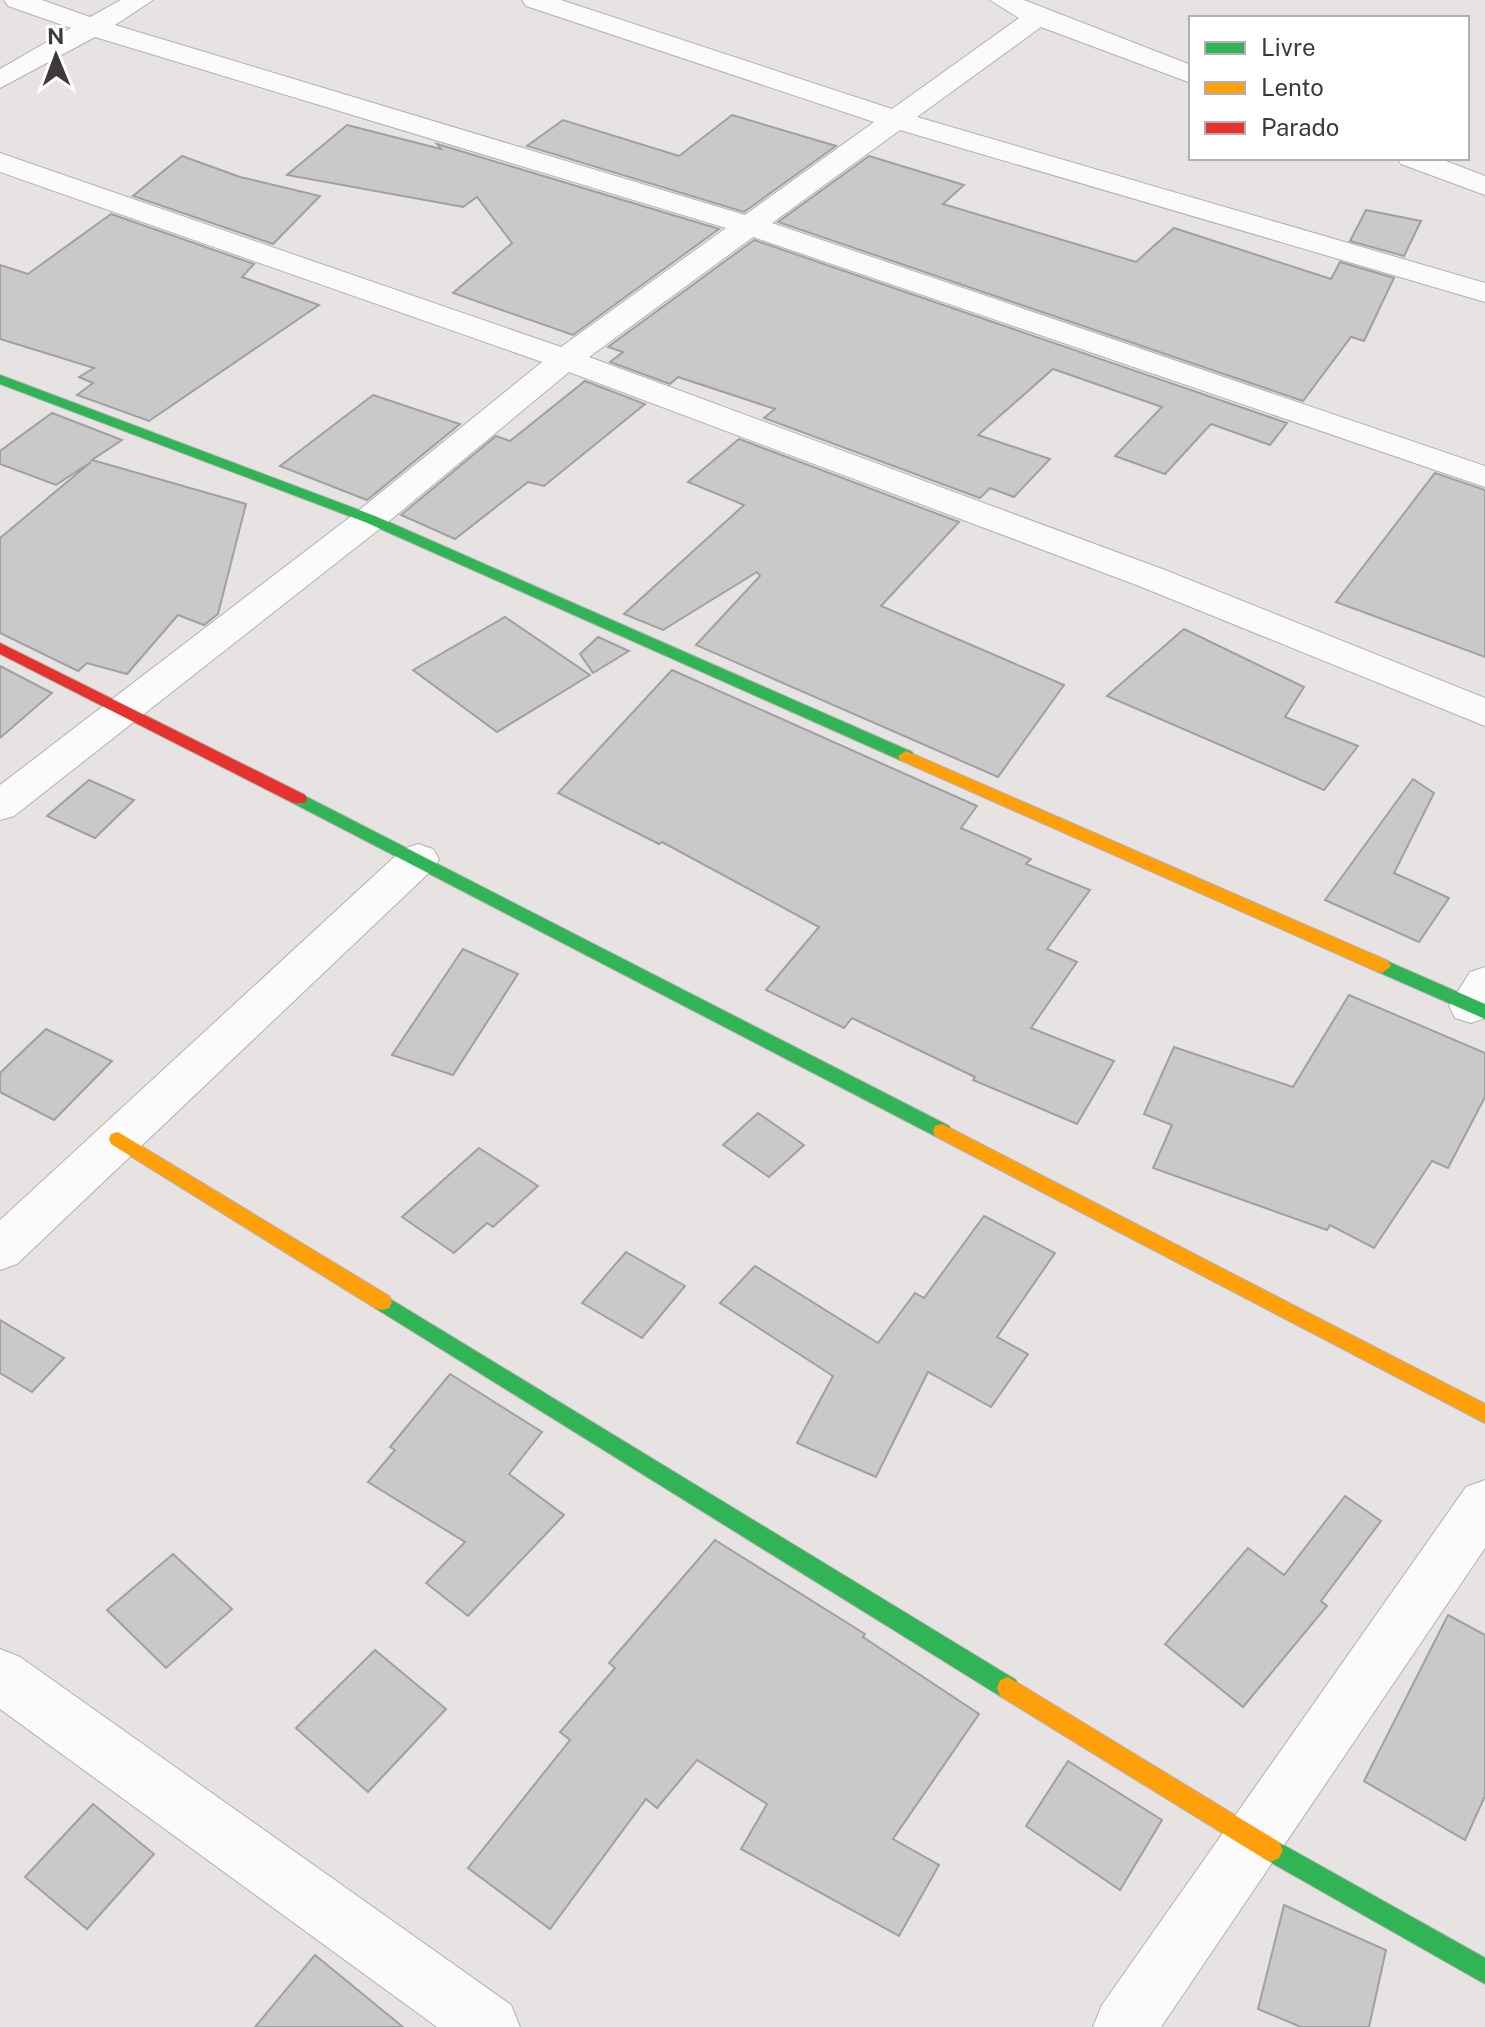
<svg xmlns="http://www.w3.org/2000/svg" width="1485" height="2027" viewBox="0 0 1485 2027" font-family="'Public Sans',sans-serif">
	<rect width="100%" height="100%" fill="#e8e3e3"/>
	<g fill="#cac9c9" stroke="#a0a0a0" stroke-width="2">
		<polygon points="732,115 836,146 744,212 527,146 563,120 679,156"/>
		<polygon points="347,125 441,149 437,144 719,229 573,335 453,293 512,243 477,197 463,207 287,175"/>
		<polygon points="182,156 240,177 320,196 273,244 133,196"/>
		<polygon points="869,156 964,185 943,204 1136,262 1174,228 1331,279 1340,262 1394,278 1364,341 1351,337 1303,401 778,222"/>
		<polygon points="1366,210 1421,221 1404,256 1350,241"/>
		<polygon points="111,214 254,264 242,277 319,305 149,421 77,395 93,383 79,377 94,368 0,339 0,265 28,274"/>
		<polygon points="754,240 1287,423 1270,445 1211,424 1165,474 1115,456 1162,407 1053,369 978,435 1050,459 1014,497 990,488 980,498 764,418 775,409 678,377 670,384 610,362 623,352 608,347"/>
		<polygon points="585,381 645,404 544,486 528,482 455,539 401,515 496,436 510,441"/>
		<polygon points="373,395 460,424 367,500 280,466"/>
		<polygon points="52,413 122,440 92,460 246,504 218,614 204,625 178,615 127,674 87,663 78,671 0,633 0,538 91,462 56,485 0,464 0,451"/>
		<polygon points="739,439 959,522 881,606 1064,685 998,777 696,645 760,576 757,572 663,630 624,614 744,505 688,482"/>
		<polygon points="1435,473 1485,490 1485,657 1336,602"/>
		<polygon points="505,617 590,675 497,732 413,670"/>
		<polygon points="1184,629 1304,687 1285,717 1358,746 1324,790 1107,696"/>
		<polygon points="598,637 629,651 593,673 580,654"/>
		<polygon points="0,666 52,693 0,738"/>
		<polygon points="672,670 977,806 961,828 1031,859 1026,864 1090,890 1047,949 1077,962 1031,1028 1114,1061 1077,1124 973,1080 975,1077 852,1018 844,1028 766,990 819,927 662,842 659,844 558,793"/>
		<polygon points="1413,779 1434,793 1394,873 1449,898 1419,942 1325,900"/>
		<polygon points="89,780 134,800 95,838 47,816"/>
		<polygon points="463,949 518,974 453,1075 392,1055"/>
		<polygon points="1349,995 1485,1053 1485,1097 1448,1168 1432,1161 1374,1248 1330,1225 1327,1230 1153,1168 1172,1125 1144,1114 1174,1047 1293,1087"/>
		<polygon points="46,1029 112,1061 54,1120 0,1092 0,1073"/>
		<polygon points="758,1113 804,1145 769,1177 723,1145"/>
		<polygon points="479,1148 538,1186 493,1227 487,1223 454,1253 402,1217"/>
		<polygon points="984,1216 1055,1253 997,1337 1028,1354 991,1407 928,1372 876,1477 797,1443 833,1376 720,1303 755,1266 878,1343 915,1293 924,1298"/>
		<polygon points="626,1252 685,1286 642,1338 582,1303"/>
		<polygon points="0,1320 64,1358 32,1392 0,1373"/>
		<polygon points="450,1374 542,1432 509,1474 564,1515 468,1616 426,1583 465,1542 368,1482 395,1450 390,1447"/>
		<polygon points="1345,1496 1381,1521 1321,1601 1327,1606 1243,1707 1165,1644 1248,1548 1284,1575"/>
		<polygon points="715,1540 865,1634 863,1637 979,1714 893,1839 939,1865 899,1936 741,1849 767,1804 697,1760 657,1808 646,1799 550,1929 468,1868 570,1740 560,1732 615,1668 609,1663"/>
		<polygon points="173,1554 232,1609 166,1668 107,1610"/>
		<polygon points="1448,1615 1485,1635 1485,1796 1465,1840 1364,1781"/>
		<polygon points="375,1650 446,1709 368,1792 296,1728"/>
		<polygon points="1068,1761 1162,1820 1120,1890 1026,1826"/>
		<polygon points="93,1804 154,1854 87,1929 25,1877"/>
		<polygon points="1284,1905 1386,1950 1369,2027 1301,2027 1258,2009"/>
		<polygon points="315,1955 403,2027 255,2027"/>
	</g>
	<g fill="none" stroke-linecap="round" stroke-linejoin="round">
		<defs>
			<g id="street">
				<polygon points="4,0 42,0 90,17 121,0 153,0 115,25 745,215 874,122 526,6 522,0 561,0 892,109 1019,18 990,0 1024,0 1191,65 1191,83 1041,27 917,117 1485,283 1485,302 900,130 772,223 1485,466 1485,487 753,237 589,357 1165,570 1485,698 1485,726 1139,586 569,372 382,527 14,816 0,820 0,785 358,511 542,362 0,172 0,153 561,347 726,228 95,37 0,88 0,69 71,28 8,6"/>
				<polygon points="1397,158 1438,158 1485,176 1485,195 1401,164"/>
				<polygon points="418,844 433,849 439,859 433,869 17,1264 0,1270 0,1220 403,849"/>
				<polygon points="1485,967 1485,1018 1471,1023 1455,1018 1449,1006 1470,972"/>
				<polygon points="1485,1480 1485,1548 1161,2027 1093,2027 1102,2005 1466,1487"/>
				<polygon points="0,1649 20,1657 511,2005 520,2027 437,2027 0,1709"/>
			</g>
			<g id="fast">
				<polygon points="0,375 375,516 912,752 914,756 906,761 900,760 365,522 0,384"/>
				<polygon points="299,793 949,1126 951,1131 949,1136 935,1136 293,803 291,799"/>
				<polygon points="1382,959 1485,1004 1485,1019 1376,971 1373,966 1376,961"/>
				<polygon points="382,1294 1016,1680 1019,1688 1016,1696 1008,1699 1000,1696 375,1308 372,1302 375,1296"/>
				<polygon points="1271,1838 1485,1958 1485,1984 1263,1858 1259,1850 1263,1842"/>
			</g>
			<g id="slow">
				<polygon points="906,751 1388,961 1391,966 1382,973 1376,971 900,760 898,756"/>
				<polygon points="942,1124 1485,1404 1485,1423 935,1136 933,1131 935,1126"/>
				<polygon points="118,1132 389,1296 392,1302 389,1308 382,1310 375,1308 111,1144 109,1139 111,1134"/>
				<polygon points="1008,1677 1279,1842 1283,1850 1279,1858 1271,1862 1263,1858 1000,1696 997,1688 1000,1680"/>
			</g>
			<polygon id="jam" points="0,643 305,795 307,799 305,803 293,803 0,654"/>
		</defs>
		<use href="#street" stroke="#b4b0b0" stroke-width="2"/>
		<use href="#fast" stroke="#b4b0b0" stroke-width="2"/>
		<use href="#slow" stroke="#b4b0b0" stroke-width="2"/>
		<use href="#jam" stroke="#b4b0b0" stroke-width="2"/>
		<use href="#street" fill="#fcfbfb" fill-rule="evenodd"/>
		<use href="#fast" fill="#30b455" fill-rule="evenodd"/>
		<use href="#slow" fill="#ff9f0a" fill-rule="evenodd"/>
		<use href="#jam" fill="#e5322d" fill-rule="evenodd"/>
	</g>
	<rect x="1189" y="16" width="280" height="144" fill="#ffffff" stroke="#b1b0b0" stroke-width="2"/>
	<rect x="1205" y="42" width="40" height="12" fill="#30b455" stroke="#b1b0b0" stroke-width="2"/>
	<text x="1261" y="56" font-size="24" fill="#3d3a39">Livre</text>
	<rect x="1205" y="82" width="40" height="12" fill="#ff9f0a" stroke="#b1b0b0" stroke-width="2"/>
	<text x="1261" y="96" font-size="24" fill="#3d3a39">Lento</text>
	<rect x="1205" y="122" width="40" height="12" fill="#e5322d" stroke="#b1b0b0" stroke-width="2"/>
	<text x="1261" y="136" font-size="24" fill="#3d3a39">Parado</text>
	<g transform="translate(56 56) rotate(359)" stroke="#ffffff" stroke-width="6" paint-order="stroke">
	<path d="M0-6L14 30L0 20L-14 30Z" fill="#3d3a39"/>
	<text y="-12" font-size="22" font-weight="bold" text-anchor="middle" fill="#3d3a39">N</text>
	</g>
</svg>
